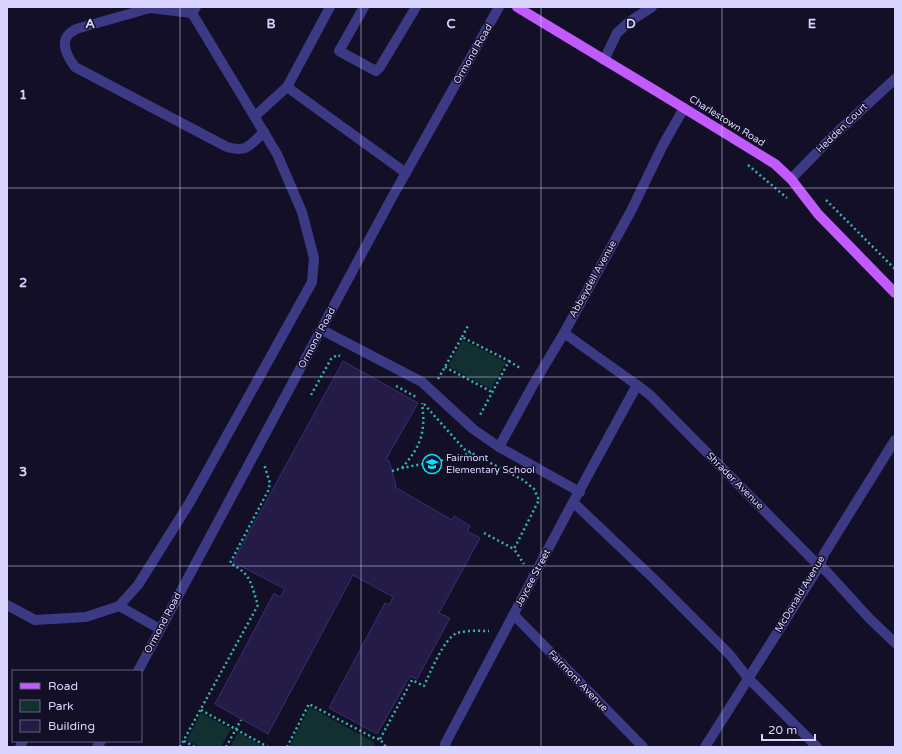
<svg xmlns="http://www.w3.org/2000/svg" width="902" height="754" viewBox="0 0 902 754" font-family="'Varela Round',sans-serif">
	<rect width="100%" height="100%" fill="#130f26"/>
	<g fill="#12302f">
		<polygon points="463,340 506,362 491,389 448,366"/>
		<polygon points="310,707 374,742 375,747 289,747"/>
		<polygon points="201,713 231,729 221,747 200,747 187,740"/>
		<polygon points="238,732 264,747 230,747"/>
	</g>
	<polygon fill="#241b47" stroke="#3b2d73" points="343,361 418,403 386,459 389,461 392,471 396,485 395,487 452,520 454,516 470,526 467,531 480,538 439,613 450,618 417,679 410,676 377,734 329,708 385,603 389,605 393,597 353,575 268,734 215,704 274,593 280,597 285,589 233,562"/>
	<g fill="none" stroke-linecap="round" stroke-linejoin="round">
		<g stroke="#2fb8b0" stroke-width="2.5" stroke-dasharray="2 3" stroke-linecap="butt">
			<polyline points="748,165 787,198"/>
			<polyline points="826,200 895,269"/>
			<polyline points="462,337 469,324"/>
			<polyline points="509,361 520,368"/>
			<polyline points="445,367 492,392"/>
			<polyline points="438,379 462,337 509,361 479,417"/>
			<polyline points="396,386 416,397"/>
			<polyline points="311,395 331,359 337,355 340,356"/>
			<polyline points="424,404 464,449 523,480 534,489 539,500 514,549 524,564"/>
			<path d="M402 468C421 446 426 432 422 403"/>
			<path d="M392 471C418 463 445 462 471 453"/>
			<polyline points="484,533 514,549"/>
			<polyline points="201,710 268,747"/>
			<path d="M380 739 412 680 424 686C430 673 444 638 457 633 467 630 479 631 489 631"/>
			<polyline points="184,741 195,747"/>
			<path d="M180 747 258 605C250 582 252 575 230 563L268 491 270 483 264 464"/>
			<polyline points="226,747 241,720"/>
			<polyline points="287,747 309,704 376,739 380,739 386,747"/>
		</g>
		<g stroke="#3d3a85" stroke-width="10">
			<polyline points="148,7 150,8 192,13 196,7"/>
			<polyline points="364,7 339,51 376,71 380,67 416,7"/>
			<path d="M150 8 76 29C74 31 70 32 68 35 60 45 69 59 75 67L227 147C247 153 250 145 264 132"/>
			<polyline points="604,60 617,33 629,22 652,7"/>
			<polyline points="287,87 406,173"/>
			<polyline points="255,116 287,87 330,7"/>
			<polyline points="791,179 833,136 895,79"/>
			<polyline points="322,330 422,382 473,429 499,447 580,492"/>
			<polyline points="564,333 637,385 650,395 812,559 827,572 869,618 895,643"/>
			<polyline points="499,447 533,385 564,333 631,211 663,145 684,108"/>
			<polyline points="574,503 655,580 730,655 748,678 817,747"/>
			<polyline points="7,605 35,620 86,617 119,606 138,585 190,502 312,282 314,258 302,212 277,154 192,13"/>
			<polyline points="119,606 160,629"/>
			<polyline points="514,615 643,747"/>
			<polyline points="138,671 390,201 499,7"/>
			<polyline points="20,747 23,741"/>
			<polyline points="97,747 101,741"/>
			<polyline points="446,747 445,744 564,519 637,385"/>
			<polyline points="705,747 820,565 824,554 895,440"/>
		</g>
		<polyline stroke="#c25bff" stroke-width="10" points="517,7 661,94 775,164 791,179 818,214 895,293"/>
	</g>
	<path fill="none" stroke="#d9d4ff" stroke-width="1" stroke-opacity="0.55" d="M180 7V747M361 7V747M541 7V747M722 7V747M7 188H895M7 377H895M7 566H895"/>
	<defs>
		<symbol id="school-ring" viewBox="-11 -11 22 22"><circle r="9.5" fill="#130f26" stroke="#00e5ff" stroke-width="1.5"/><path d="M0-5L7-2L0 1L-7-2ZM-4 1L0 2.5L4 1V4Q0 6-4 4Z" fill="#00e5ff"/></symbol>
	</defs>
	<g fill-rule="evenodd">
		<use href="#school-ring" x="421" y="453" width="22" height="22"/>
	</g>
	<g text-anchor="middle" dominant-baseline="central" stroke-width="3" stroke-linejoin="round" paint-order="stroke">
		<g font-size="10" fill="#d9d4ff" stroke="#130f26">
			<text transform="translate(473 54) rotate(-60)">Ormond Road</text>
			<text transform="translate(727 121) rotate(32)">Charlestown Road</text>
			<text transform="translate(842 128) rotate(-44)">Hedden Court</text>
			<text transform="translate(593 279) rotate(-61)">Abbeydell Avenue</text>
			<text transform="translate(317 338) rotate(-62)">Ormond Road</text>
			<text transform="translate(735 481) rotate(45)">Shrader Avenue</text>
			<text transform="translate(533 578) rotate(-62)">Jaycee Street</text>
			<text transform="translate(800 594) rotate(-59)">McDonald Avenue</text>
			<text transform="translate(163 623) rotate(-62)">Ormond Road</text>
			<text transform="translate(578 681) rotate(46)">Fairmont Avenue</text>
		</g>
		<g font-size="10" fill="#d9d4ff" stroke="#130f26" text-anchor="start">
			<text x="446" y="458">Fairmont<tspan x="446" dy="12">Elementary School</tspan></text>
		</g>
	</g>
	<g font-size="13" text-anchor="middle" font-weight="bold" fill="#d9d4ff" stroke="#130f26" stroke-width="3" stroke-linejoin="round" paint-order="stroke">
		<text x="90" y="28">A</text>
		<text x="271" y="28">B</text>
		<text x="451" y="28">C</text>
		<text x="631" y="28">D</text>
		<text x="812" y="28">E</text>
		<text x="23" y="99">1</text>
		<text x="23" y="287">2</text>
		<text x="23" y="476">3</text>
	</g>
	<rect width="902" height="754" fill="none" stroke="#d9d4ff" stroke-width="16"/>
	<rect x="12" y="670" width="130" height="72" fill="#130f26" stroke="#625e7d"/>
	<rect x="20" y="683" width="20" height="6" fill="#c25bff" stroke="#625e7d"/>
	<text x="48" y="690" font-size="12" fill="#d9d4ff">Road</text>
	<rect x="20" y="700" width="20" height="12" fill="#12302f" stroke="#625e7d"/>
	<text x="48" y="710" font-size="12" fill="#d9d4ff">Park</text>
	<rect x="20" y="720" width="20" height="12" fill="#241b47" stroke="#625e7d"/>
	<text x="48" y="730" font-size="12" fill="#d9d4ff">Building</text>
	<path d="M762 734v6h53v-6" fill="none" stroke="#d9d4ff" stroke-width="2"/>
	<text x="768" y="734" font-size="12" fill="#d9d4ff" stroke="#130f26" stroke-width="3" paint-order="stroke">20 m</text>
</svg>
